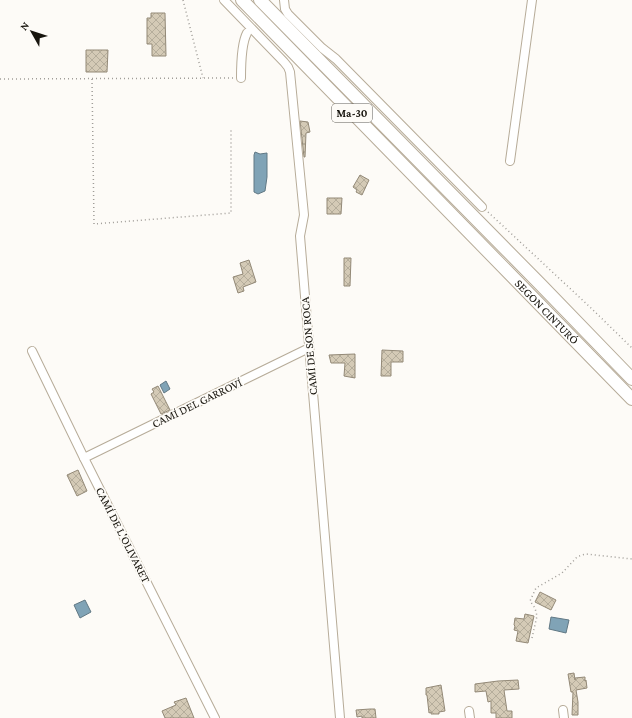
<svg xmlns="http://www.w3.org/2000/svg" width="632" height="718" viewBox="0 0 632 718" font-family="'Crimson Pro',serif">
	<defs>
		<pattern id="building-cross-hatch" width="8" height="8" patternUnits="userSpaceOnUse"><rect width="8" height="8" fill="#d4cab6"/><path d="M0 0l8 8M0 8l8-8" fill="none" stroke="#b5ad9b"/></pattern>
	</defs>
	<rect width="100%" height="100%" fill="#fdfbf7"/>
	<g fill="#80a3b6" stroke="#617884">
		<polygon points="255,152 260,154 267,153 267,177 265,191 258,194 254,192 254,155"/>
		<polygon points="166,381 170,389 164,393 160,385"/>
		<polygon points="85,600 91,612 80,618 74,605"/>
		<polygon points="551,617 569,620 566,633 549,629"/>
	</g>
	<g fill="url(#building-cross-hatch)" stroke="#938977">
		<polygon points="151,13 165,13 166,56 152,56 152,44 147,44 147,18 151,18"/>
		<polygon points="86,50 108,50 107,72 86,72"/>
		<polygon points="300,121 308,122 310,132 306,133 305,157 304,157"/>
		<polygon points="360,175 369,180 362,195 356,192 357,190 353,187"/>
		<polygon points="327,198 342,198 341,214 327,214"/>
		<polygon points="344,258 351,258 350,286 344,286"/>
		<polygon points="249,260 256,282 243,287 244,291 238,293 233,277 243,274 240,263"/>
		<polygon points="382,350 403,351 403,362 391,362 391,376 381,376"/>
		<polygon points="355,354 355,378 344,376 345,363 331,363 329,355"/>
		<polygon points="158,386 170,410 161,414 151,394 154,392 152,389"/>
		<polygon points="78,470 87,491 77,496 67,475"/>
		<polygon points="540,592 556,600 551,610 535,602"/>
		<polygon points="525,614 534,616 528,643 516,641 518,631 514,630 515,626 514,625 515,618 524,619"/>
		<polygon points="574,673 575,680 575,678 585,677 585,681 586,680 587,688 576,690 578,702 578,715 572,715 573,692 571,692 568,674"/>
		<polygon points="518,680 519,689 504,690 507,711 512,711 512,718 496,718 496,713 491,713 491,701 488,702 486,691 475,692 475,684 498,681"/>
		<polygon points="441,685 445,711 439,712 439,714 431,714 431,712 429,713 427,695 426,695 426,688"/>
		<polygon points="186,698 194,718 165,718 162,711 176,705 174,702"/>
		<polygon points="370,709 375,709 376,718 362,718 362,716 357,717 356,710"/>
	</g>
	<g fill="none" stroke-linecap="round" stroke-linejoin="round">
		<defs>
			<g id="minor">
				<polyline points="224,0 284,62 288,67 290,72 304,215 300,236 340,718"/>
				<polyline points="284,0 285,9 288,14 322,48 336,59 482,207"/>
				<path d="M241 78C241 66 241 44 247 33"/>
				<polyline points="510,161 532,0"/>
				<polyline points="32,351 84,458 215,718"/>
				<polyline points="84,458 309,348"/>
				<polyline points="563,710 564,718"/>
				<polyline points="469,711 470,718"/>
			</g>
			<g id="highway">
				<path id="s1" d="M242 0 632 399"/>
				<polyline points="260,0 541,285 632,379"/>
			</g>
		</defs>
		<use href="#minor" stroke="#b7ac99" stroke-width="10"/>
		<use href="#highway" stroke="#b7ac99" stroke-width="14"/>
		<g stroke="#a09d98" stroke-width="1.5" stroke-dasharray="1 3" stroke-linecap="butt">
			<polyline points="183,0 203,78"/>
			<polyline points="0,79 233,78"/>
			<polyline points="92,79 94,224 231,213 231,130"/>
			<polyline points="488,212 591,308 632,348"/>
			<polyline points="532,638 537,616 535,608 530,601 536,588 562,573 577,557 582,555 586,554 632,559"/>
		</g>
		<use href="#minor" stroke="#fff" stroke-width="8"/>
		<use href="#highway" stroke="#fff" stroke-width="12"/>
	</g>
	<g text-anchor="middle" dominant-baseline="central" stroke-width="3.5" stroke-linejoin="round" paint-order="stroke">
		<rect fill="#fdfbf7" stroke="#5d5a54" stroke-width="1" x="332" y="104" width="40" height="18" rx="3"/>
		<g font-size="11" font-weight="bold" fill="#18150e">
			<text x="352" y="113">Ma-30</text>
		</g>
		<g font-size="12" fill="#18150e" stroke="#fdfbf7">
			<text stroke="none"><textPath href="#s1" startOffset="436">SEGON CINTURÓ</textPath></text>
			<text transform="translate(309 346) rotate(-95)">CAMÍ DE SON ROCA</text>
			<text transform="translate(197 403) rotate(-26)">CAMÍ DEL GARROVÍ</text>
			<text transform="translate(123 535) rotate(63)">CAMÍ DE L'OLIVARET</text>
		</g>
	</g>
	<g transform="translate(32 32) rotate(309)" stroke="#fdfbf7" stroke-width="3" paint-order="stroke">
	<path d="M0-3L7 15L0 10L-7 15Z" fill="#18150e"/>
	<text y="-6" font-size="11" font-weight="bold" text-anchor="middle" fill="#18150e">N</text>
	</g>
</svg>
